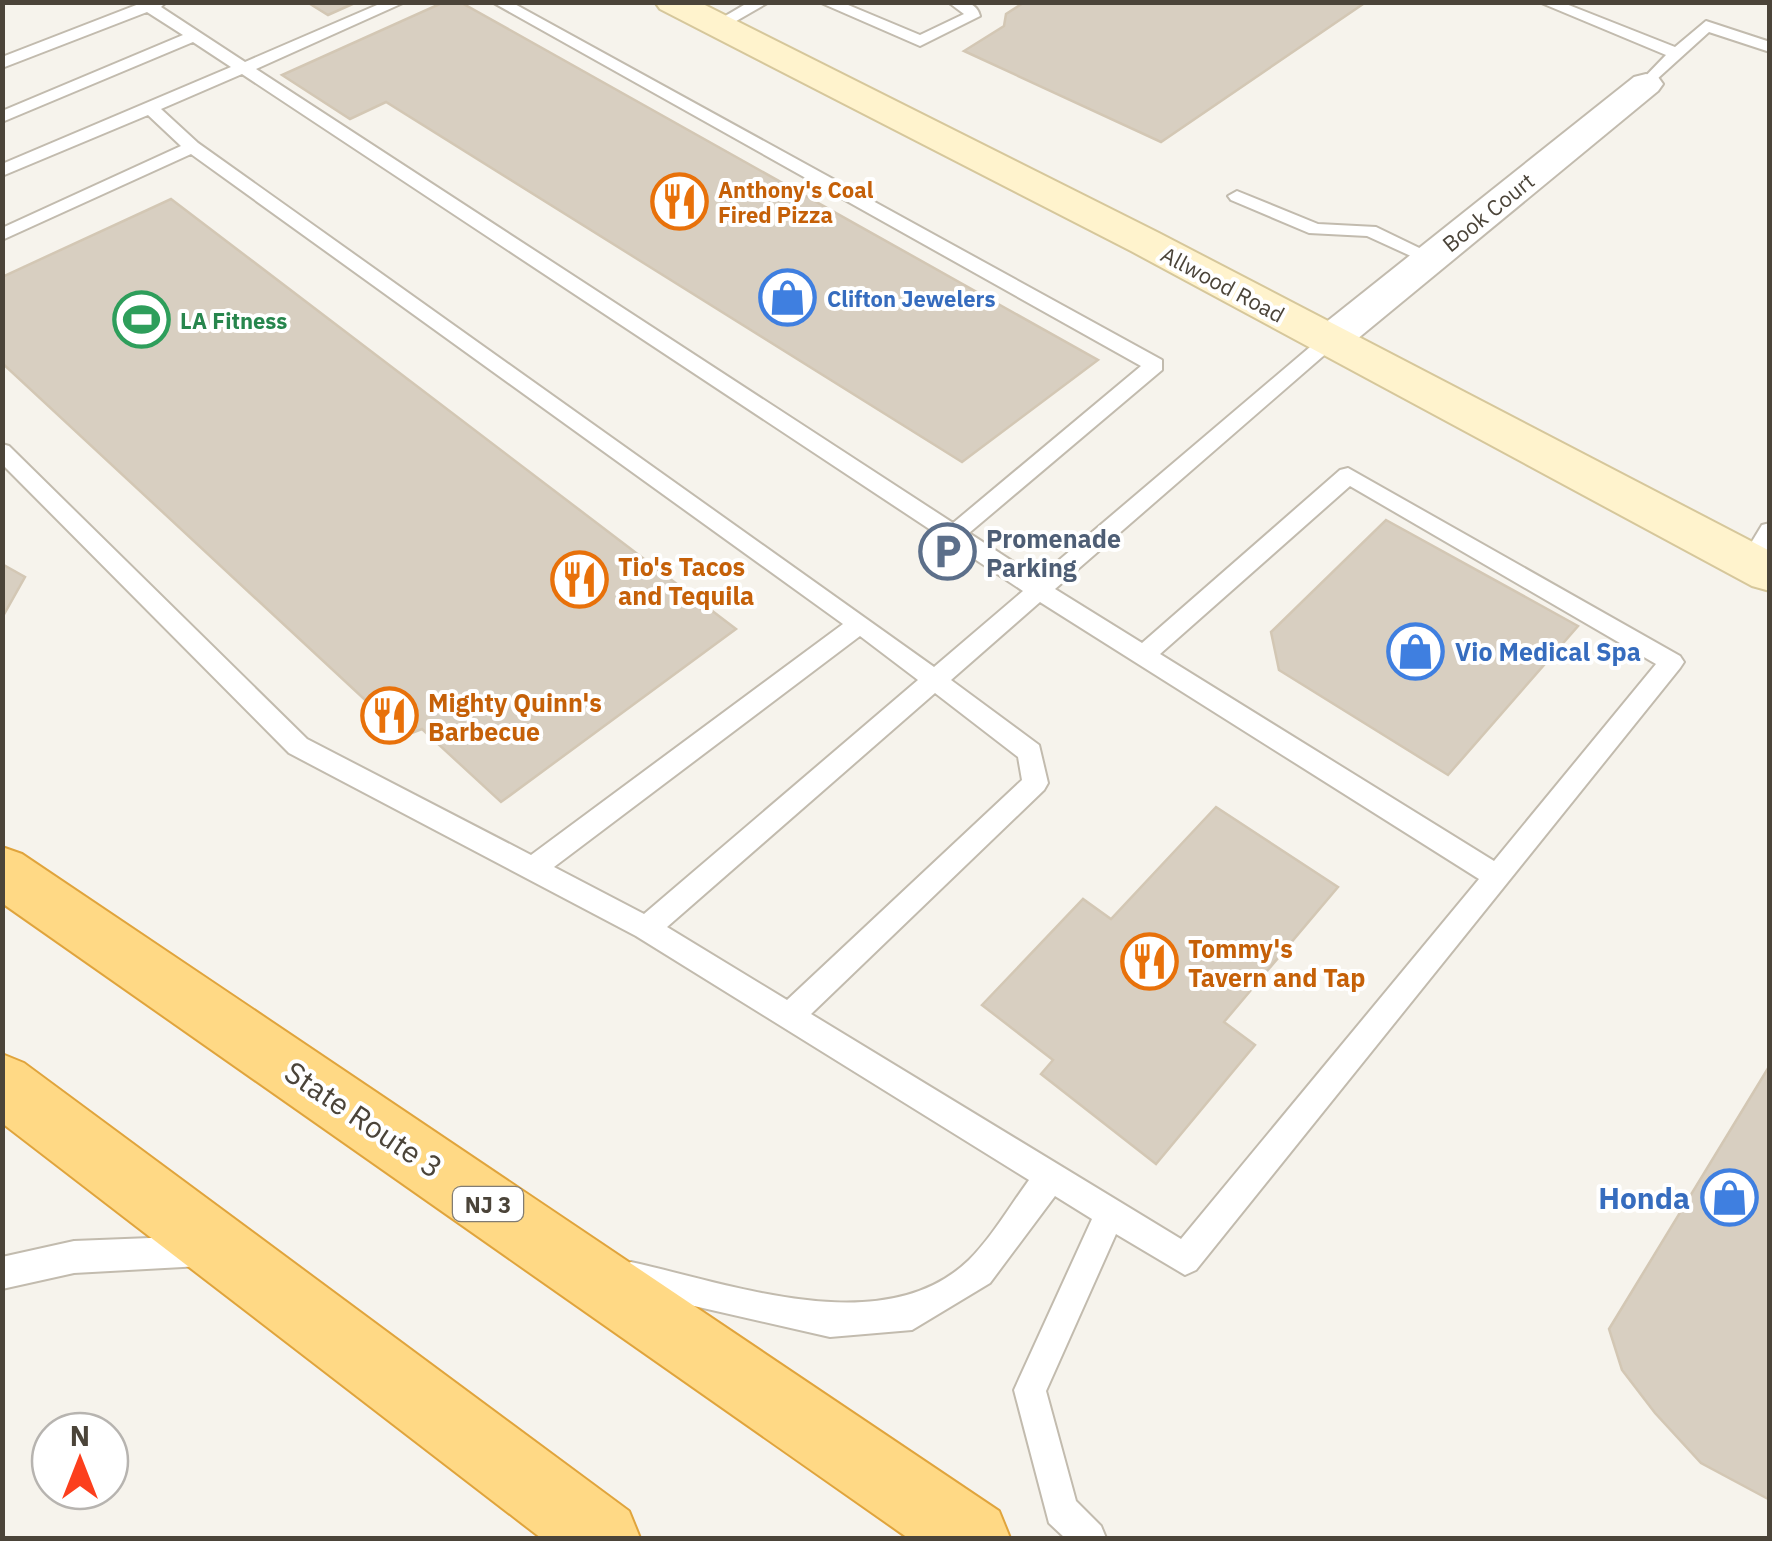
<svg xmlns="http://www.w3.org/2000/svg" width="1772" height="1541" viewBox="0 0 1772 1541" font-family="'IBM Plex Sans',sans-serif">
	<rect width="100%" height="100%" fill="#f6f3ec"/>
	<g fill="#d8cfc1" stroke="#d3c7b4" stroke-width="2.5">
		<polygon points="307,2 357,2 328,15"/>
		<polygon points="444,2 460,2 1098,360 962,462 386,102 350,119 282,75"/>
		<polygon points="1015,2 1366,2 1161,142 964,51 1004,26 1006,14 1020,5"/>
		<polygon points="171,199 736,629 501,802 422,729 404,736 2,363 2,277"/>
		<polygon points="1386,520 1578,626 1448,775 1279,670 1271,632"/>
		<polygon points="2,564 25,577 2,618"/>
		<polygon points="1216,807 1338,887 1224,1022 1255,1045 1156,1164 1041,1074 1053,1060 982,1005 1083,899 1111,919"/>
		<polygon points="1770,1065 1770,1500 1701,1463 1655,1413 1622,1370 1609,1329"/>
	</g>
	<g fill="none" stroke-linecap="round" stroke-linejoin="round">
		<defs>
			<g id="service">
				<path d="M144 2H166L161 7 245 62 384 2H405L256 69 953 523 1141 366 492 2H511L1162 360V370L969 533 1038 578 1323 336H1337V344L1055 589 1142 643 1340 470 1348 468 1680 656 1684 662 1680 668 1196 1270 1185 1275 1116 1234 1046 1391 1076 1501 1101 1526 1106 1538H1065L1049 1523 1014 1390 1092 1219 1055 1196 990 1283 912 1330 830 1337 620 1289 615 1278 620 1267 631 1262C732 1284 884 1342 969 1260 992 1237 1010 1206 1029 1180L636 936 289 753 2 464V444L9 446 307 739 531 855 843 624 191 154 2 240V228L181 146 148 115 2 176V164L231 67 193 42 2 122V111L183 35 147 12 2 68V57ZM242 74 1023 591 934 667 198 143 161 109ZM1350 486 1656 664 1494 861 1160 654ZM1040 602 1479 879 1181 1239 811 1014 1044 790 1048 783 1039 745 951 680ZM860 636 918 680 644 914 554 867ZM935 693 1018 757 1022 780 787 1000 667 927Z"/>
				<polygon points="749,2 769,2 724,28 710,25"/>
				<path d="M819 2H841L920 35 964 14 948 2C961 2 976 0 980 16L920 46Z"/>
				<polygon points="1539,2 1561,2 1675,47 1706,21 1770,42 1770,52 1709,32 1646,89 1638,84 1666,55"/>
				<polygon points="1237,191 1318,224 1376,227 1440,258 1431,264 1424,262 1367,236 1309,233 1231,200 1228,196"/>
				<polygon points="1770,523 1770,550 1758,569 1742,569 1739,563 1762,525"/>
				<polygon points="201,1236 212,1240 216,1251 212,1262 201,1266 74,1273 2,1289 2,1257 74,1241"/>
			</g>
			<polygon id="minor" points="1646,74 1658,77 1663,84 1658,91 1345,349 1330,353 1315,349 1309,340 1315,331 1634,77"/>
			<polygon id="secondary" points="655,2 699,2 1159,233 1770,551 1770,591 1752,586 1131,251 660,9"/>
			<g id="trunk">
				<polygon points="2,847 22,854 999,1511 1010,1538 908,1538 2,903"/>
				<polygon points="2,1054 24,1063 629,1511 640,1538 541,1538 2,1123"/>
			</g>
		</defs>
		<use href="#service" stroke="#c2bbae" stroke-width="4"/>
		<use href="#minor" stroke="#c2bbae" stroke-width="4"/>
		<use href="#secondary" stroke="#d6c79b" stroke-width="4"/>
		<use href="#trunk" stroke="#e0a43c" stroke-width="4"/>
		<use href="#service" fill="#fff" fill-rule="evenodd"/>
		<use href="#minor" fill="#fff" fill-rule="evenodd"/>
		<use href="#secondary" fill="#fff3cd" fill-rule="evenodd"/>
		<use href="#trunk" fill="#ffd985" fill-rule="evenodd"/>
	</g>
	<defs>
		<symbol id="restaurant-ring" viewBox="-11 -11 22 22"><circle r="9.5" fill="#fff" stroke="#e8710a" stroke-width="1.5"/><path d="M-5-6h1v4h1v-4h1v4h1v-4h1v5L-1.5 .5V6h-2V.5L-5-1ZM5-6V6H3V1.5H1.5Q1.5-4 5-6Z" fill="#e8710a"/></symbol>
		<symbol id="shop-ring" viewBox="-11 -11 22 22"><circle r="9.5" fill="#fff" stroke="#3f7fe0" stroke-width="1.5"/><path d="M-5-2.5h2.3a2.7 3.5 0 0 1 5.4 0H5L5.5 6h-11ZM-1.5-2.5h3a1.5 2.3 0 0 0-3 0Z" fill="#3f7fe0"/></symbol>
		<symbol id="stadium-ring" viewBox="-11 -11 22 22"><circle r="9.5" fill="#fff" stroke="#2e9e5b" stroke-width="1.5"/><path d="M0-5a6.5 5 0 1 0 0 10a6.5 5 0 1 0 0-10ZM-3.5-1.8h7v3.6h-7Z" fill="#2e9e5b"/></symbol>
		<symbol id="parking-ring" viewBox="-11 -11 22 22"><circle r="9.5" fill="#fff" stroke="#5c6f8a" stroke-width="1.5"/><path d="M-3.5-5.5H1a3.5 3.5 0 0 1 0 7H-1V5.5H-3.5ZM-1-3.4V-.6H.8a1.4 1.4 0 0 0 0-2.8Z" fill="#5c6f8a"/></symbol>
	</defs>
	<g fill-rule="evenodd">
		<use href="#restaurant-ring" x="648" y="170" width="63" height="63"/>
		<use href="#shop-ring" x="756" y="266" width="63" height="63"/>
		<use href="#stadium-ring" x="110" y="288" width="63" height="63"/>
		<use href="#parking-ring" x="916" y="520" width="63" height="63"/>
		<use href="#restaurant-ring" x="548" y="548" width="63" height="63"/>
		<use href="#shop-ring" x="1384" y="620" width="63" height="63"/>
		<use href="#restaurant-ring" x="358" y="684" width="63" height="63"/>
		<use href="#restaurant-ring" x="1118" y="930" width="63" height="63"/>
		<use href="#shop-ring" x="1698" y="1166" width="63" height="63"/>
	</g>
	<g text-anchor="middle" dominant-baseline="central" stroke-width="8" stroke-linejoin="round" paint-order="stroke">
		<g font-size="22" font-weight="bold" fill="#c56008" stroke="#fff" text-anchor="start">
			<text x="718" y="189">Anthony's Coal<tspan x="718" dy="25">Fired Pizza</tspan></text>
		</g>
		<g font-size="22" fill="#4b4439" stroke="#fff">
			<text transform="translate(1488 212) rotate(-39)">Book Court</text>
			<text transform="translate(1223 284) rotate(28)">Allwood Road</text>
		</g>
		<g font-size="22" font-weight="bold" fill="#366cbe" stroke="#fff" text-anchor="start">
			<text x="827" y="298">Clifton Jewelers</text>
		</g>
		<g font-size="22" font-weight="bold" fill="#27864d" stroke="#fff" text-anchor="start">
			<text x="180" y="320">LA Fitness</text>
		</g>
		<rect fill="#fff" stroke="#817c74" stroke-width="2.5" x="453" y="1187" width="70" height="34" rx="8"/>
		<g font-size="22" font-weight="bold" fill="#4b4439">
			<text x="488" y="1204">NJ 3</text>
		</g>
		<g font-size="25" font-weight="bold" fill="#4e5e75" stroke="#fff" text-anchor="start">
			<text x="986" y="538">Promenade<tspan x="986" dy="29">Parking</tspan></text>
		</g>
		<g font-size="25" font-weight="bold" fill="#c56008" stroke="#fff" text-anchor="start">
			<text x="618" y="566">Tio's Tacos<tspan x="618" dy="29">and Tequila</tspan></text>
			<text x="428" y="702">Mighty Quinn's<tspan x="428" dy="29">Barbecue</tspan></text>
			<text x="1188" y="948">Tommy's<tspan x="1188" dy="29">Tavern and Tap</tspan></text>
		</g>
		<g font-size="25" font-weight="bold" fill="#366cbe" stroke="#fff" text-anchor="start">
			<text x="1455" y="651">Vio Medical Spa</text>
		</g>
		<g font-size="30" fill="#4b4439" stroke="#fff">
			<text transform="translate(364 1119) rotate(34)">State Route 3</text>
		</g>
		<g font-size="30" font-weight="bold" fill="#366cbe" stroke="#fff" text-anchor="end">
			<text x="1690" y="1197">Honda</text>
		</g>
	</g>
	<rect width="1772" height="1541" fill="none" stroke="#4b4439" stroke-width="10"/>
	<g transform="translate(80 1461)"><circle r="48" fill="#ffffff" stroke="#b7b4b0" stroke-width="2.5"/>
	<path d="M0-8L18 38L0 25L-18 38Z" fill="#fc3f1d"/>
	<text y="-15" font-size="28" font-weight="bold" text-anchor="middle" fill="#4b4439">N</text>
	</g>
</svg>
